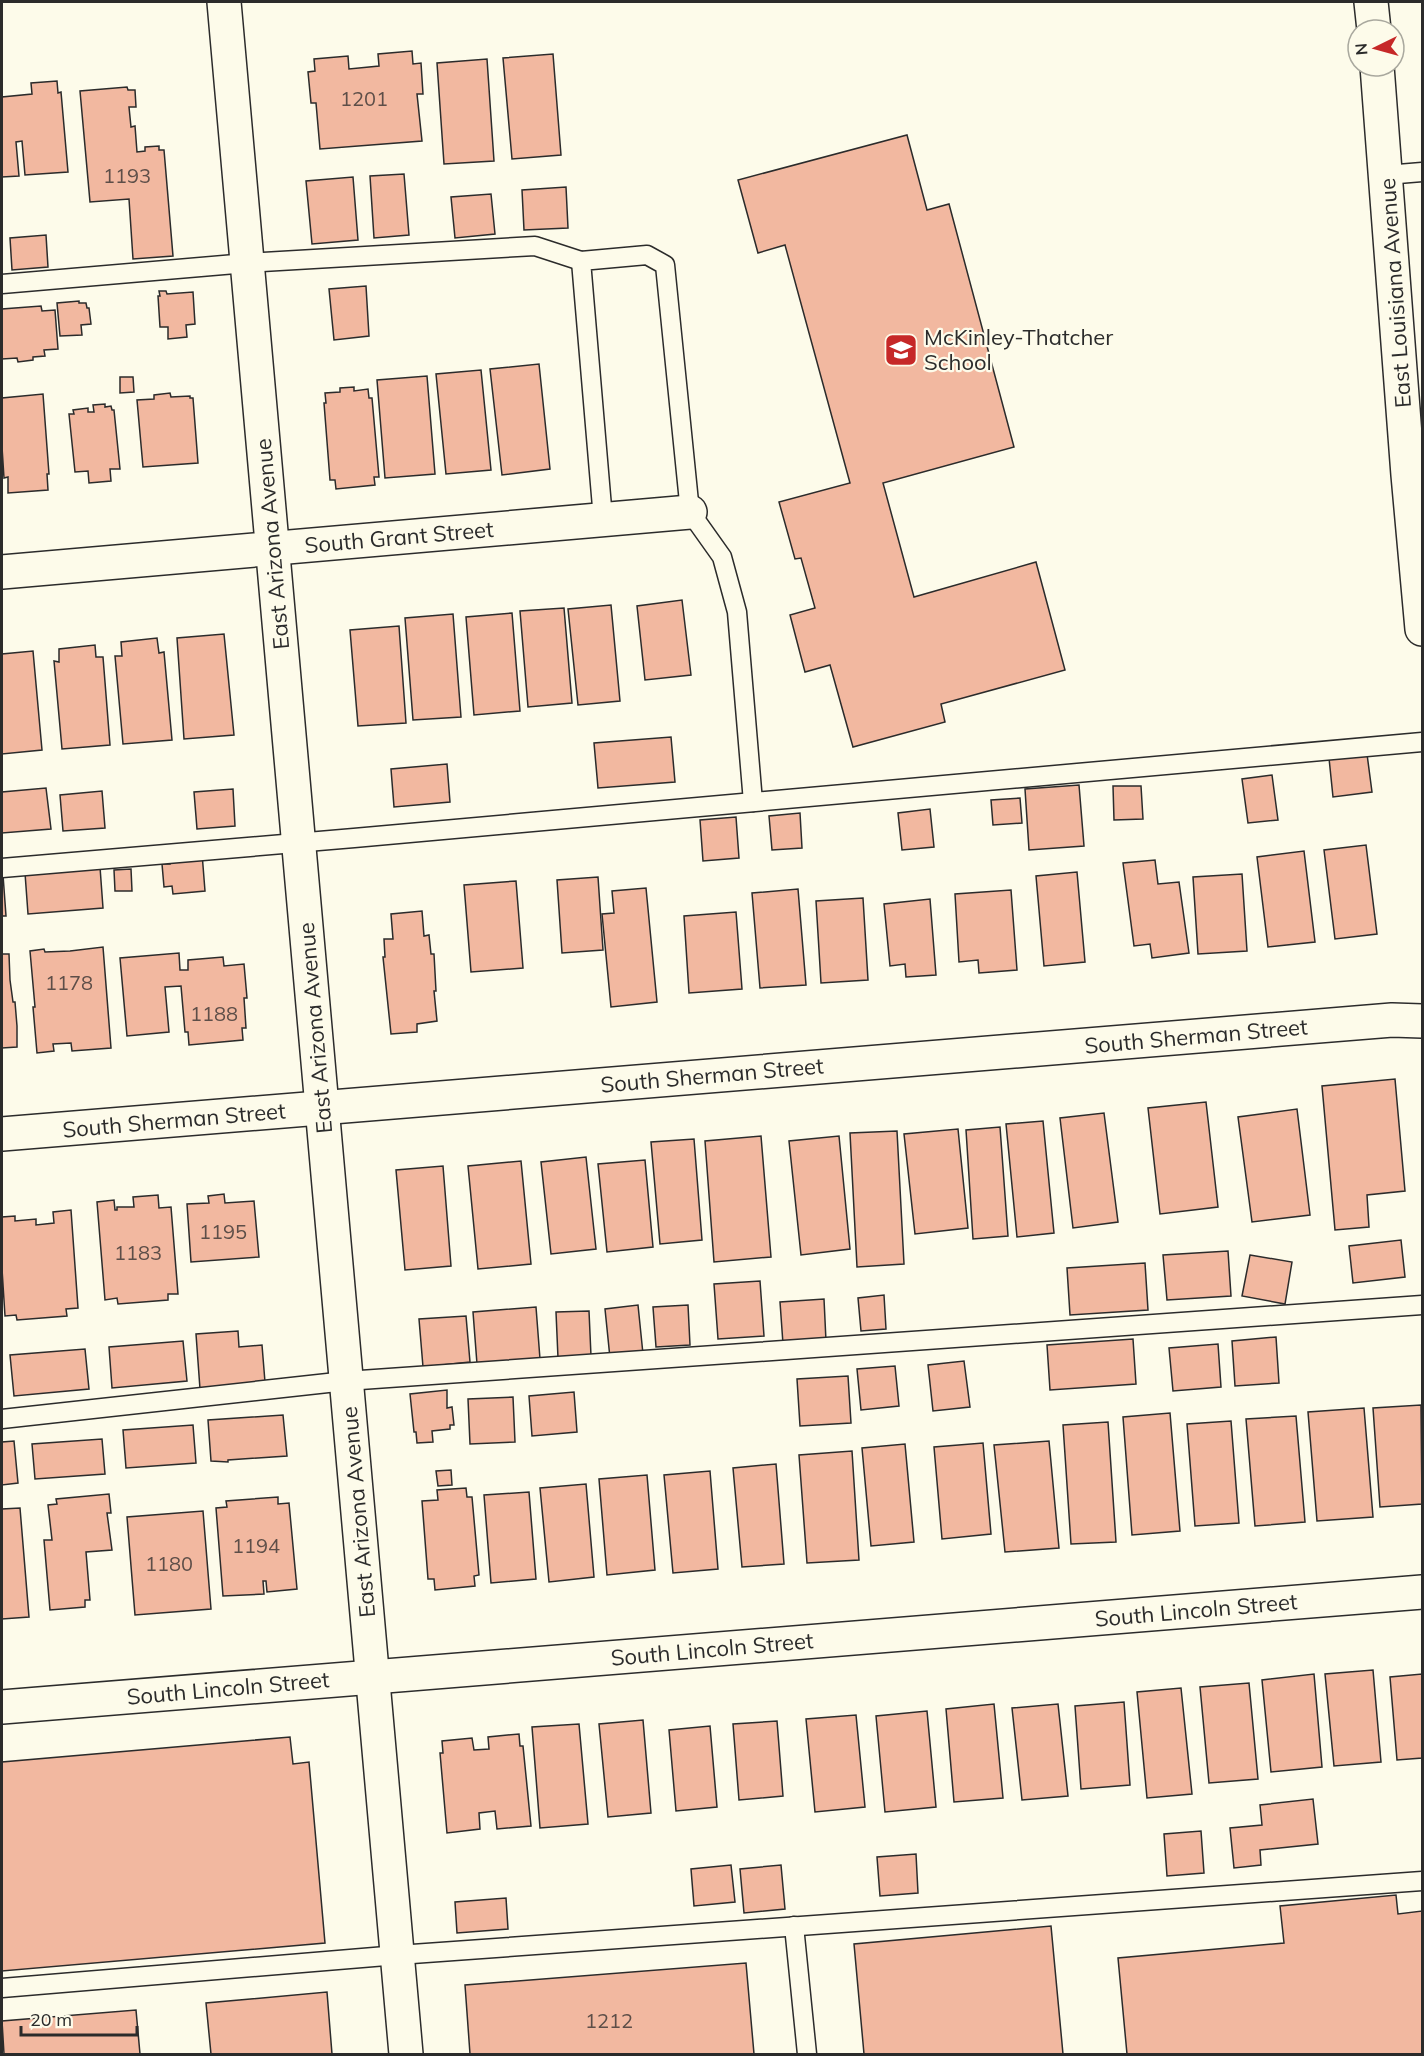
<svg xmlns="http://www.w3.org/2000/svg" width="1424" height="2056" viewBox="0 0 1424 2056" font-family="Mulish,sans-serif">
	<rect width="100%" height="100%" fill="#fdfbea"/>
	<g fill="#f2b8a0" stroke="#2b2b2b" stroke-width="1.5">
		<polygon points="412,51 413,64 421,63 423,94 417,94 422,141 320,149 316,103 311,103 308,72 315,71 314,59 348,56 349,69 379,66 378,54"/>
		<polygon points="553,54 561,155 512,159 503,58"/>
		<polygon points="487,59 494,161 444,164 437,63"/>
		<polygon points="57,81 58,93 61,92 68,172 25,175 22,141 16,142 19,176 2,177 2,97 32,94 31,83"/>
		<polygon points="127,87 128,90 135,90 136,107 129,107 131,127 135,126 137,152 145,151 145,147 159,146 159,150 164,150 173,256 133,259 129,199 90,202 80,91"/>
		<polygon points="907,135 927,210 949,204 1014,447 883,483 914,597 1036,562 1065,670 941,704 945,722 853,747 830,665 805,672 790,615 815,608 801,558 795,559 779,502 850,483 785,245 758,253 738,180"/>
		<polygon points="404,174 409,235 374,238 370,176"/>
		<polygon points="353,177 358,240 312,244 306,181"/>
		<polygon points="566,187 568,228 524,230 522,190"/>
		<polygon points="491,194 495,234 455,238 451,197"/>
		<polygon points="46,235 48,267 12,270 10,238"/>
		<polygon points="366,286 369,336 334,340 329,289"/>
		<polygon points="159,291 166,291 167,294 193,292 195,324 186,325 187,337 168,339 168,327 160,327 158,296 160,296"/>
		<polygon points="79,301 79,303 86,303 87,308 89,308 91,324 81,325 82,335 60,336 57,303"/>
		<polygon points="41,306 42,311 55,310 58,349 44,350 45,356 33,357 33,360 18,362 17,358 2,359 2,309"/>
		<polygon points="539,364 550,469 502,475 490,369"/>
		<polygon points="481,370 491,470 446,474 436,374"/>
		<polygon points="427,376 435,474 385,478 377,380"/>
		<polygon points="120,377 133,377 134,392 120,393"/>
		<polygon points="354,387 354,391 368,389 369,398 372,398 379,477 374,477 375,485 336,489 335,480 330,480 324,403 326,403 325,393 340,392 340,388"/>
		<polygon points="170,393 171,397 190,396 190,398 193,398 198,463 143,467 137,400 154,399 154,395"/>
		<polygon points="43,394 49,474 47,474 48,490 8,493 8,477 4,478 2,447 2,398"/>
		<polygon points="105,404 105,407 111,406 112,410 114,410 120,469 110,469 111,481 89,483 88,471 75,472 69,414 74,414 73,410 88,408 88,412 94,412 93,405"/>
		<polygon points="682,600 691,675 645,680 637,606"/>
		<polygon points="611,605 620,701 578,705 568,609"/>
		<polygon points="564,608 572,703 528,707 520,611"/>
		<polygon points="512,613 520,711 474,715 466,617"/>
		<polygon points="453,614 461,717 413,720 405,618"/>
		<polygon points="399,626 406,723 358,726 350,630"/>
		<polygon points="224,634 234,735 184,739 177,638"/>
		<polygon points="157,638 159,653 164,652 172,740 123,744 115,656 122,656 121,642"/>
		<polygon points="95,645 96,657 103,657 110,745 62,749 54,661 59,662 59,649"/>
		<polygon points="33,651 42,750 2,754 2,654"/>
		<polygon points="671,737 675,782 598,788 594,743"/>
		<polygon points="1367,754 1372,792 1333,797 1329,758"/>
		<polygon points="447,764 450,802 394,807 391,769"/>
		<polygon points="1272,775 1278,820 1248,823 1242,779"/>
		<polygon points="1079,785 1084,846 1029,850 1025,789"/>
		<polygon points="1113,786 1141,786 1143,819 1114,820"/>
		<polygon points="46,788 51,829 2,833 2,792"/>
		<polygon points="233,789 235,826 197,829 194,792"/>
		<polygon points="102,791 105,828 63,831 60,795"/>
		<polygon points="1020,798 1022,823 993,825 991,800"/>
		<polygon points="930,809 934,847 902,850 898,813"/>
		<polygon points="800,813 802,848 772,850 769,816"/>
		<polygon points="736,817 739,858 703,861 700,820"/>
		<polygon points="1366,845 1377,934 1335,939 1324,850"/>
		<polygon points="1304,851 1315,942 1268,947 1257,857"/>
		<polygon points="202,853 205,891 173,894 172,886 164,887 162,864 170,864 169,856"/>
		<polygon points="1155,860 1158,884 1179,882 1189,953 1152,958 1150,944 1134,946 1123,863"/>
		<polygon points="100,867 103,908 28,914 25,873"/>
		<polygon points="131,869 132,891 115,891 114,870"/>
		<polygon points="1077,872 1085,962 1044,966 1036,876"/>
		<polygon points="1242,874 1247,951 1198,954 1193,877"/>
		<polygon points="2,875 3,875 6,916 2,916"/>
		<polygon points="598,877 603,950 562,953 557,880"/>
		<polygon points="516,881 523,968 471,972 464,885"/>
		<polygon points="646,888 657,1002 611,1007 602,914 614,913 612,891"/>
		<polygon points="798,889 806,985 760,988 752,893"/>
		<polygon points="1011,890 1017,970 979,973 978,960 959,962 955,894"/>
		<polygon points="863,898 868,980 821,983 816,901"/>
		<polygon points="930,899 936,975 906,977 905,964 890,966 884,904"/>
		<polygon points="422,911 424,936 429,935 431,954 434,954 436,991 434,991 437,1021 417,1024 417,1032 391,1034 383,957 385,957 384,939 393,939 391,914"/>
		<polygon points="736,912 742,989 689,993 684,916"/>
		<polygon points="103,947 111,1048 72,1051 71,1043 53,1044 54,1051 37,1053 33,1007 35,1007 30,951 44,949 45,952 70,951"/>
		<polygon points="179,953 180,970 188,970 188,960 223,957 224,966 244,964 247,998 244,998 246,1028 242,1028 243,1040 189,1045 188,1032 185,1032 181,986 165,987 169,1032 127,1036 120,958"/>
		<polygon points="2,954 9,954 10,980 13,1002 15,1002 17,1026 17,1047 2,1048"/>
		<polygon points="1395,1079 1405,1191 1367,1195 1369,1227 1335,1230 1322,1086"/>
		<polygon points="1206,1102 1218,1207 1160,1214 1148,1108"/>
		<polygon points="1297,1109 1310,1215 1252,1222 1238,1117"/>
		<polygon points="1104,1113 1118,1222 1073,1228 1060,1118"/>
		<polygon points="1043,1121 1054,1233 1017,1237 1006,1124"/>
		<polygon points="1000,1127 1008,1236 973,1239 966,1130"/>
		<polygon points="958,1129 968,1228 915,1234 904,1134"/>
		<polygon points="897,1131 904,1264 857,1267 850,1133"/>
		<polygon points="761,1136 771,1257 714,1262 705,1141"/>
		<polygon points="839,1136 850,1249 801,1255 789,1141"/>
		<polygon points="694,1139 702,1240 660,1244 651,1142"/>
		<polygon points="586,1157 596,1249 551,1254 541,1162"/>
		<polygon points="645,1160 653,1247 607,1252 598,1164"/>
		<polygon points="521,1161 531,1264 478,1269 468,1166"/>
		<polygon points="443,1166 451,1266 405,1270 396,1170"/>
		<polygon points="224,1194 225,1203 254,1201 259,1257 191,1262 187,1204 209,1203 208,1196"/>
		<polygon points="158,1195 159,1208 171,1207 178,1294 168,1294 168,1300 118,1304 117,1298 105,1300 97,1202 114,1200 115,1210 117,1210 117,1207 134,1207 133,1197"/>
		<polygon points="71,1210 78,1308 66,1309 67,1316 17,1320 16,1315 5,1316 2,1269 2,1217 15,1216 15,1221 36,1219 36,1225 54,1223 53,1212"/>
		<polygon points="1401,1240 1405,1277 1353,1283 1349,1246"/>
		<polygon points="1228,1251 1231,1296 1167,1300 1163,1255"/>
		<polygon points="1250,1255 1292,1262 1285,1304 1242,1296"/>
		<polygon points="1145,1263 1148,1310 1070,1315 1067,1268"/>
		<polygon points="760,1281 764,1336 718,1339 714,1284"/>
		<polygon points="884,1295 886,1329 861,1331 858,1298"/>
		<polygon points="824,1299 826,1341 783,1344 780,1302"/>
		<polygon points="638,1305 643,1354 610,1358 605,1309"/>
		<polygon points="688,1305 690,1345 656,1347 653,1307"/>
		<polygon points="536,1307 540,1359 477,1364 473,1312"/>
		<polygon points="589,1311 591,1356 558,1358 556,1312"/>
		<polygon points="466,1316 470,1362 423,1367 419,1319"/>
		<polygon points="238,1331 239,1347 262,1345 265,1382 200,1389 196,1334"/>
		<polygon points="1276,1337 1279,1383 1235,1386 1232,1341"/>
		<polygon points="1133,1339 1136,1384 1050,1390 1047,1345"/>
		<polygon points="183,1341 187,1381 112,1388 109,1347"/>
		<polygon points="1218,1344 1221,1387 1173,1391 1169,1348"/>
		<polygon points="85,1349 89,1389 14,1396 10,1355"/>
		<polygon points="964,1361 970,1407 933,1411 928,1365"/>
		<polygon points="895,1366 899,1406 861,1410 857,1369"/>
		<polygon points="848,1376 851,1423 800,1426 797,1379"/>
		<polygon points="447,1390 447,1408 452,1407 454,1425 450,1425 450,1429 432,1431 433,1442 417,1443 416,1432 414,1432 410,1394"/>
		<polygon points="574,1392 577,1432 532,1436 529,1396"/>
		<polygon points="513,1397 515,1442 470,1444 468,1399"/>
		<polygon points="1421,1405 1422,1504 1380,1507 1373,1408"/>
		<polygon points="1364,1408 1373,1517 1317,1521 1308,1412"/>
		<polygon points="1170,1413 1180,1531 1132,1535 1123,1417"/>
		<polygon points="283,1415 287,1456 228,1460 228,1462 211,1461 208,1420"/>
		<polygon points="1296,1416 1305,1522 1255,1526 1246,1419"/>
		<polygon points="1231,1421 1239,1523 1195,1526 1187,1424"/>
		<polygon points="1108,1422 1116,1542 1071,1544 1063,1425"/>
		<polygon points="193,1425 196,1463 126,1468 123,1430"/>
		<polygon points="102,1439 105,1474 35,1479 32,1444"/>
		<polygon points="14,1441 18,1483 2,1485 2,1442"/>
		<polygon points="1049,1441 1059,1548 1005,1552 994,1445"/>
		<polygon points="983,1443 991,1534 942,1539 934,1447"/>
		<polygon points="905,1444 914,1542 871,1546 862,1448"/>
		<polygon points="852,1451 859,1560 807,1563 799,1455"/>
		<polygon points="776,1464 784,1564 742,1567 733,1468"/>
		<polygon points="451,1470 452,1485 438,1486 436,1471"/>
		<polygon points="710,1471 718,1569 673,1573 664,1475"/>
		<polygon points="647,1475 655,1570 607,1575 599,1479"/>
		<polygon points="586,1484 594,1577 549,1582 540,1488"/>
		<polygon points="466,1488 467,1497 472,1497 479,1575 474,1576 475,1586 435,1590 434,1579 428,1579 422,1501 438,1500 437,1490"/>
		<polygon points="529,1492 536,1579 491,1583 484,1495"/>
		<polygon points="109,1494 111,1513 107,1513 112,1550 86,1552 90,1600 85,1600 85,1607 50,1610 44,1540 52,1540 48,1505 57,1504 56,1499"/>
		<polygon points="278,1497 278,1504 289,1503 297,1589 267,1592 266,1581 263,1581 264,1594 223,1596 216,1508 227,1507 226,1501"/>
		<polygon points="20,1508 29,1617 2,1619 2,1509"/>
		<polygon points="203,1511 211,1609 135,1615 127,1517"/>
		<polygon points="1373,1670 1381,1762 1334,1766 1325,1674"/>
		<polygon points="1314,1674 1322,1767 1271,1772 1262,1680"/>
		<polygon points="1422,1674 1422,1758 1397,1760 1390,1677"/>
		<polygon points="1249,1683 1258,1779 1209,1783 1200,1687"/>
		<polygon points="1181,1688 1192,1794 1147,1798 1137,1692"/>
		<polygon points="1124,1702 1130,1785 1081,1789 1075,1706"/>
		<polygon points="994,1704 1003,1798 954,1802 946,1709"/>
		<polygon points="1058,1704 1068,1796 1022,1800 1012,1708"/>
		<polygon points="927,1711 936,1807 885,1812 876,1716"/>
		<polygon points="856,1715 865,1807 815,1812 806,1719"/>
		<polygon points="643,1720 651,1813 608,1817 599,1724"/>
		<polygon points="777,1721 783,1796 739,1800 733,1724"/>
		<polygon points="579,1724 588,1824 540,1828 532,1727"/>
		<polygon points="710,1726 717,1807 676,1811 669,1730"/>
		<polygon points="519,1734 520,1746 523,1746 531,1826 497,1829 495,1811 479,1813 480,1829 447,1833 440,1753 443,1753 442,1741 472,1738 474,1750 489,1749 488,1737"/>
		<polygon points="290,1737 293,1764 309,1762 325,1943 2,1971 2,1762"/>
		<polygon points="1313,1799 1318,1844 1260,1850 1261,1865 1234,1868 1230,1828 1262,1825 1260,1805"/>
		<polygon points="1201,1831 1204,1873 1167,1876 1164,1834"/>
		<polygon points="916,1854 918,1893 880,1896 877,1857"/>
		<polygon points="731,1865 735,1902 694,1906 691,1869"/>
		<polygon points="781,1865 785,1909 744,1913 740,1869"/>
		<polygon points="1396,1895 1398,1914 1422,1911 1422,2054 1127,2054 1118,1958 1284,1943 1280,1906"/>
		<polygon points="506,1898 508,1929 457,1933 455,1902"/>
		<polygon points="1051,1926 1063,2054 864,2054 854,1944"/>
		<polygon points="746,1963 754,2054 470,2054 465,1985"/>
		<polygon points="327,1992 332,2054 211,2054 206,2003"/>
		<polygon points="136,2010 140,2054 4,2054 2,2021"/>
	</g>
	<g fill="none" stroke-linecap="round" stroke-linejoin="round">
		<defs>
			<g id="service">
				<polyline points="1386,175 1422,172"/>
				<polyline points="2,284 247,263 535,246 581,261"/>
				<polyline points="603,519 581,261 647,255 665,265 690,512 722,557 737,612 753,802"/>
				<polyline points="2,868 354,838 1422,742"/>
				<polyline points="2,1419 346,1381 1422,1305"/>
				<polyline points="794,1926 807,2054"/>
				<polyline points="2,1988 398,1955 1422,1881"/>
			</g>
			<g id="minor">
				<polyline points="224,2 406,2054"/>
				<polyline points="2,572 690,512"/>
				<polyline points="2,1134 1392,1020 1422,1021"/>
				<polyline points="2,1707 1422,1592"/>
			</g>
			<g id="tertiary">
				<polyline points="1371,2 1374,30"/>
				<polyline points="1377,66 1408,475 1422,629"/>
			</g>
		</defs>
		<use href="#service" stroke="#2b2b2b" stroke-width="21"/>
		<use href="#minor" stroke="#2b2b2b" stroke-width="36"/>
		<use href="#tertiary" stroke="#2b2b2b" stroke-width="36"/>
		<use href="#service" stroke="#fdfbea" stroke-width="18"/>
		<use href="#minor" stroke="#fdfbea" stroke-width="33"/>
		<use href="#tertiary" stroke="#fdfbea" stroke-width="33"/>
	</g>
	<defs>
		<symbol id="school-square" viewBox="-11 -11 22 22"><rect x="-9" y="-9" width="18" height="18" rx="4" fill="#c62828" stroke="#fdfbea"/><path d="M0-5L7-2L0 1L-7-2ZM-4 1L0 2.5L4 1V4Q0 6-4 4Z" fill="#fff"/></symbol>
	</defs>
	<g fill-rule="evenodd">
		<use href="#school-square" x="882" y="331" width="38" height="38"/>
	</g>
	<g text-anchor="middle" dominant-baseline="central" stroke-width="4.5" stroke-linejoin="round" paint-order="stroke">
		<g font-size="20" fill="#5d4e48">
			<text x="364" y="98">1201</text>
			<text x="127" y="175">1193</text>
			<text x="69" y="982">1178</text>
			<text x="214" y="1013">1188</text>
			<text x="223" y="1231">1195</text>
			<text x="138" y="1252">1183</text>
			<text x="256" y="1545">1194</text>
			<text x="169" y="1563">1180</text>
			<text x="609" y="2020">1212</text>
		</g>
		<g font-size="22" fill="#2b2b2b" stroke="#fdfbea">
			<text transform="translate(1395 293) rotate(-94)">East Louisiana Avenue</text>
			<text transform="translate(399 537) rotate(-5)">South Grant Street</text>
			<text transform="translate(272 544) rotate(-95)">East Arizona Avenue</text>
			<text transform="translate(315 1028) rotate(-95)">East Arizona Avenue</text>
			<text transform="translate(1196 1036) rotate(-5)">South Sherman Street</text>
			<text transform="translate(712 1075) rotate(-5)">South Sherman Street</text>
			<text transform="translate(174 1120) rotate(-5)">South Sherman Street</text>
			<text transform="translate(358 1512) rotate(-95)">East Arizona Avenue</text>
			<text transform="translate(1196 1610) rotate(-5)">South Lincoln Street</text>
			<text transform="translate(712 1649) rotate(-5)">South Lincoln Street</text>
			<text transform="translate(228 1688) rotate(-5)">South Lincoln Street</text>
		</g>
		<g font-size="22" fill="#2b2b2b" stroke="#fdfbea" text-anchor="start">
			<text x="924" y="337">McKinley-Thatcher<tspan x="924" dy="25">School</tspan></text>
		</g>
	</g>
	<rect width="1424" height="2056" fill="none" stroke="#2b2b2b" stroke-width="6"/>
	<g transform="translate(1376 48) rotate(265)"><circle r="28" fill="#fdfbea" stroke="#a9a89e" stroke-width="1.5"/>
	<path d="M0-4.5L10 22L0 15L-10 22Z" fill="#c62828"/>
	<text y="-9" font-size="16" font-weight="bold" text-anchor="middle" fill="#2b2b2b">N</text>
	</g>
	<path d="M21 2026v9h116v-9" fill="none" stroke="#2b2b2b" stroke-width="3"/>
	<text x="30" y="2026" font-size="18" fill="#2b2b2b" stroke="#fdfbea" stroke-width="4.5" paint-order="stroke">20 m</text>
</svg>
